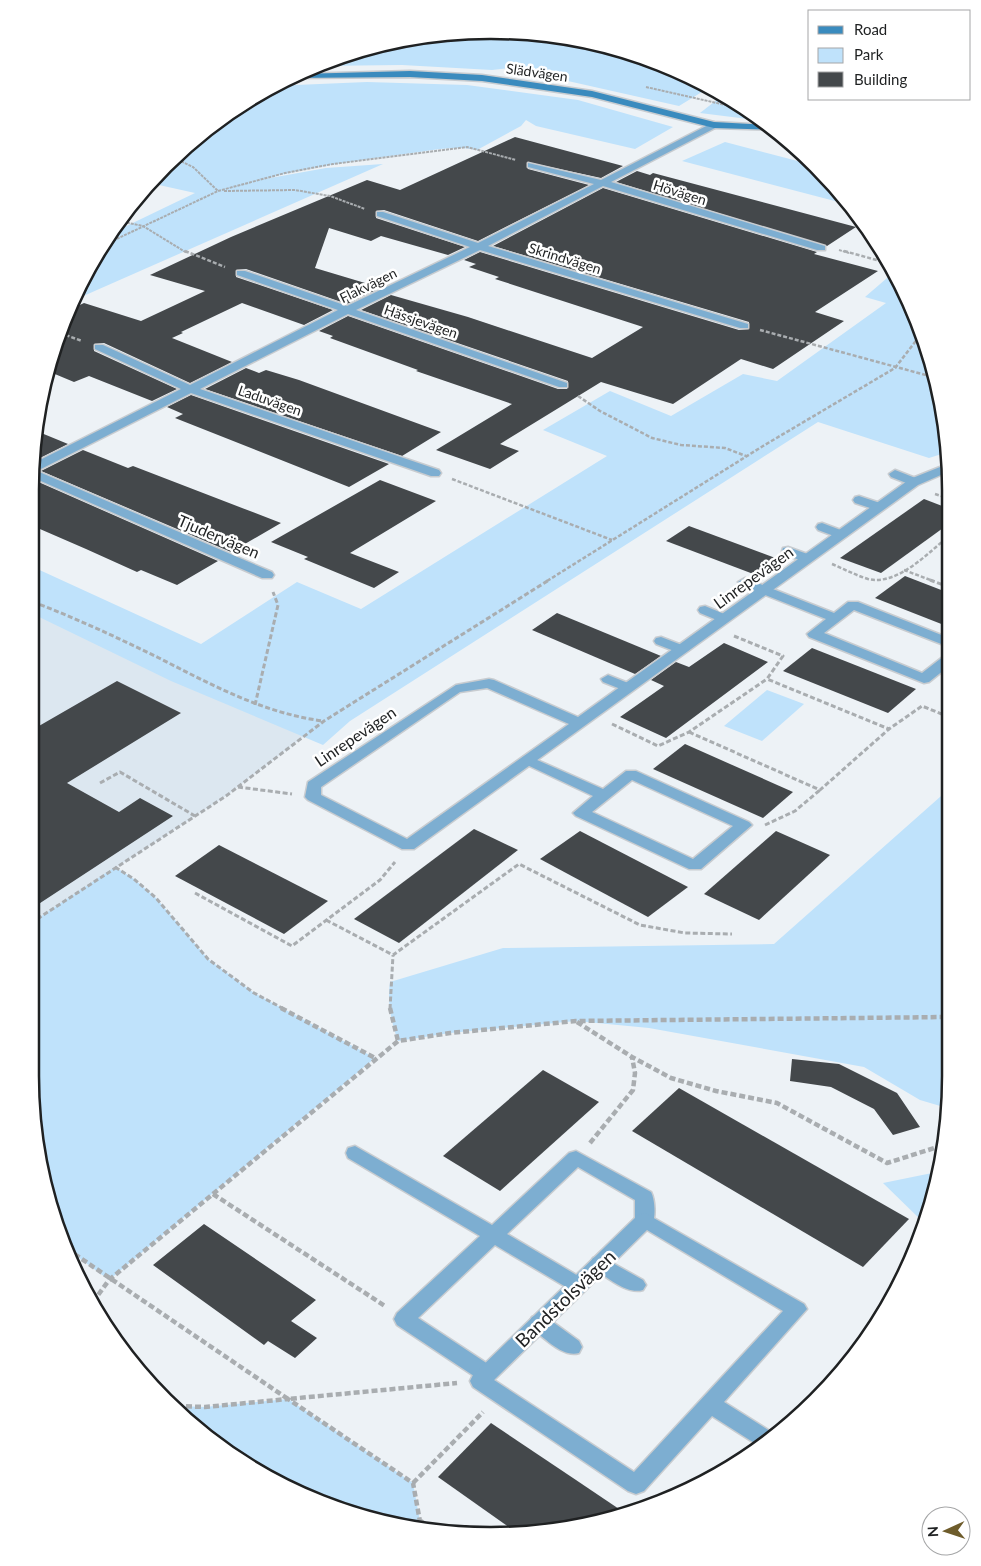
<svg xmlns="http://www.w3.org/2000/svg" width="981" height="1566" viewBox="0 0 981 1566" font-family="Lato,sans-serif">
	<rect width="100%" height="100%" fill="#edf2f6"/>
	<polygon fill="#dce7f0" points="33,602 324,721 226,796 31,923"/>
	<g fill="#bfe2fb">
		<polygon points="521,31 610,46 694,78 710,87 679,106 510,68 492,70 402,65 317,66 343,54 431,34"/>
		<path d="M367 82 467 85 578 100 673 127 635 149 536 126 526 120 521 126 477 150C456 145 433 150 412 153 360 160 309 167 259 180L326 168 383 164 72 301 112 233 195 193 150 183 187 144 260 92 272 86Z"/>
		<polygon points="723,95 764,121 700,113"/>
		<polygon points="725,142 813,165 837,187 850,205 682,161"/>
		<polygon points="894,272 927,343 948,452 929,458 818,422 350,721 323,745 171,681 33,614 33,567 201,644 297,582 361,609 607,456 543,430 610,391 671,416 743,374 777,381 886,303 865,297"/>
		<polygon points="767,690 804,704 762,741 724,726"/>
		<path d="M949 789 947 1108 920 1100 864 1067 649 1028 576 1021 450 1033 398 1041C391 1022 387 1002 390 982L503 948 774 944Z"/>
		<polygon points="115,867 134,879 156,898 208,959 254,993 375,1058 109,1280 67,1249 54,1223 30,1075 31,923"/>
		<polygon points="937,1172 924,1223 883,1183"/>
		<polygon points="288,1399 413,1483 421,1527 342,1511 210,1441 177,1406 205,1407"/>
	</g>
	<g fill="#44484b">
		<polygon points="515,137 623,166 601,178 527,162 528,169 589,185 478,241 384,210 376,211 376,218 465,247 448,255 381,236 371,241 329,228 315,268 365,283 362,285 376,290 347,304 246,269 236,270 236,277 333,310 304,325 242,303 181,332 183,333 172,338 232,362 190,383 104,343 94,344 94,351 177,389 152,401 89,376 74,382 50,372 67,311 84,303 141,321 205,291 150,275 231,237 367,180 400,190"/>
		<polygon points="637,171 650,175 653,173 856,227 827,246 616,182"/>
		<polygon points="603,188 817,252 814,254 878,271 815,312 844,321 773,369 741,359 673,404 601,382 500,444 519,451 490,469 436,450 512,404 416,371 418,370 330,338 333,336 319,331 348,316 558,389 567,389 568,381 361,310 391,295 468,317 592,358 643,327 495,279 499,277 469,267 476,264 464,260 480,252 739,330 749,329 749,322 493,246"/>
		<polygon points="246,368 259,373 266,370 299,380 441,432 402,456 205,389"/>
		<polygon points="191,395 389,464 349,487 175,418 183,414 167,407"/>
		<polygon points="34,430 68,444 34,461"/>
		<polygon points="83,450 128,468 133,466 281,523 231,552 41,471"/>
		<polygon points="34,480 218,561 177,585 141,570 137,572 86,549 33,526"/>
		<polygon points="380,480 436,501 350,553 399,572 374,588 304,559 308,557 271,542"/>
		<polygon points="924,499 950,509 950,523 881,573 840,558"/>
		<polygon points="689,526 778,559 756,575 666,541"/>
		<polygon points="905,576 949,593 949,627 875,598"/>
		<polygon points="557,613 661,656 635,674 532,630"/>
		<polygon points="724,643 768,662 666,738 620,717 664,686 651,680 676,662 689,667"/>
		<polygon points="812,648 916,689 888,713 783,671"/>
		<polygon points="117,681 181,713 67,783 119,812 140,798 173,816 31,909 32,730"/>
		<polygon points="685,744 793,792 763,818 653,769"/>
		<polygon points="474,829 518,850 399,943 354,919"/>
		<polygon points="580,831 688,887 648,917 540,859"/>
		<polygon points="776,831 830,855 759,920 704,894"/>
		<polygon points="219,845 328,901 284,934 175,876"/>
		<polygon points="792,1059 839,1064 897,1093 920,1127 893,1135 874,1109 831,1087 790,1081"/>
		<polygon points="543,1070 599,1102 500,1191 443,1156"/>
		<polygon points="679,1088 909,1219 863,1267 632,1131"/>
		<polygon points="204,1224 316,1300 291,1321 317,1338 295,1358 268,1341 264,1345 153,1265"/>
		<polygon points="491,1423 573,1478 625,1513 610,1520 513,1530 438,1477"/>
	</g>
	<g fill="none" stroke-linecap="round" stroke-linejoin="round">
		<defs>
			<g id="lane">
				<polygon points="895,470 918,479 920,482 914,486 891,477 889,474"/>
				<polygon points="859,496 883,504 885,507 879,511 855,503 853,500 855,497"/>
				<polygon points="822,523 846,532 848,535 842,539 818,530 816,527 818,524"/>
				<polygon points="788,547 813,556 814,559 808,563 783,554 782,551 783,548"/>
				<polygon points="745,578 834,613 848,602 858,602 949,638 949,647 854,610 824,633 922,673 944,656 949,655 949,666 929,682 924,683 809,637 807,634 826,619 740,585 738,582"/>
				<polygon points="705,606 729,616 731,619 724,623 700,613 698,610 700,607"/>
				<polygon points="661,637 687,647 689,650 682,654 656,644 654,641 656,638"/>
				<polygon points="608,675 633,685 635,688 628,692 603,682 601,679"/>
				<path d="M528 756 603 789 626 771H636L749 822 752 825 701 869H689L576 816 573 813 593 796 523 763 521 760 523 757ZM632 780 733 826 693 859 592 812Z"/>
				<path d="M355 1146 492 1225 569 1153 576 1151 651 1192C655 1200 656 1217 652 1225L645 1227 638 1225 635 1220V1200L578 1167 507 1234 585 1280 588 1285 585 1290 578 1293 571 1290 495 1245 418 1318 494 1368 497 1374 494 1380 487 1382 480 1380 397 1325 394 1319 397 1313 480 1236 348 1158 346 1153 348 1148Z"/>
				<path d="M600 1256 643 1280 646 1285 643 1290C627 1295 607 1277 593 1268L590 1263 593 1258Z"/>
				<path d="M539 1315 546 1317 579 1341 582 1347 579 1353C563 1358 545 1338 532 1329L529 1323 532 1317Z"/>
			</g>
			<g id="street">
				<polygon points="714,122 718,125 717,127 611,182 825,246 825,250 817,250 603,186 488,246 748,324 748,328 740,328 480,250 356,310 567,383 567,387 559,387 348,314 200,389 439,470 441,473 439,476 431,476 191,393 37,471 272,572 274,575 272,578 262,578 34,478 34,463 181,389 95,349 95,345 103,345 190,385 338,310 237,275 237,271 245,271 347,306 470,247 377,216 377,212 383,212 478,243 594,184 528,167 528,163 601,180"/>
				<path d="M950 463V471L918 485 414 849H402L308 800 305 797 308 782 456 685 489 679 494 680 578 717 910 479ZM487 688 569 724 407 839 321 795V787L460 692Z"/>
				<path d="M645 1213 804 1304 807 1309 724 1402 773 1433 759 1446 712 1416 644 1491 636 1494 628 1491 473 1387 470 1381 473 1375 638 1215ZM647 1230 783 1311 634 1472 494 1380Z"/>
			</g>
			<polygon id="secondary" points="410,71 482,75 592,91 714,122 771,125 776,130 714,128 592,97 482,81 410,77 290,78 299,74"/>
		</defs>
		<use href="#lane" stroke="#c8ccd0" stroke-width="3"/>
		<use href="#street" stroke="#c8ccd0" stroke-width="3"/>
		<use href="#secondary" stroke="#c8ccd0" stroke-width="3"/>
		<g stroke="#a9adb0" stroke-width="2" stroke-dasharray="3 1" stroke-linecap="butt">
			<polyline points="579,41 594,50 623,51"/>
			<polyline points="646,87 730,106"/>
			<polyline points="174,158 193,167 218,191"/>
			<polyline points="224,191 295,190 330,196 365,209"/>
			<polyline points="119,221 143,226 187,253"/>
			<polyline points="106,244 218,191 285,173 333,164 467,147 516,160"/>
			<polyline points="839,250 849,253"/>
		</g>
		<g stroke="#a9adb0" stroke-width="2.5" stroke-dasharray="4 2" stroke-linecap="butt">
			<polyline points="185,251 225,267"/>
			<polyline points="844,251 891,264"/>
			<polyline points="760,330 933,377"/>
			<polyline points="60,333 82,341"/>
			<polyline points="578,396 600,411 652,438 681,445 725,448 746,456"/>
			<polyline points="452,479 612,540"/>
			<polyline points="935,494 950,499"/>
			<path d="M832 564C844 569 855 575 868 579 898 586 929 552 950 535"/>
			<polyline points="904,570 933,581"/>
			<polyline points="547,581 763,446 895,368 922,333"/>
		</g>
		<g stroke="#a9adb0" stroke-width="3" stroke-dasharray="5 2.5" stroke-linecap="butt">
			<polyline points="930,580 949,587"/>
			<path d="M33 602C76 618 118 638 159 658 212 685 263 713 323 721"/>
			<polyline points="734,636 783,656 767,679 889,729 922,706 949,717"/>
			<polyline points="255,705 278,605 273,592"/>
			<polyline points="612,724 658,746 689,732 767,679"/>
			<polyline points="689,732 820,790 889,729"/>
			<polyline points="100,783 120,772 195,816"/>
			<polyline points="238,787 292,794"/>
			<polyline points="765,825 795,811 820,790"/>
			<polyline points="115,867 134,879 156,898 208,959 254,993 284,1009"/>
			<polyline points="195,893 292,946 380,880 395,862"/>
			<polyline points="326,920 393,955 519,864 640,925 685,933 732,934"/>
			<polyline points="31,923 226,796 324,721 549,580"/>
			<polyline points="390,1009 393,955"/>
		</g>
		<g stroke="#a9adb0" stroke-width="4.5" stroke-dasharray="6 3" stroke-linecap="butt">
			<polyline points="281,1008 375,1058"/>
			<polyline points="390,1008 398,1041"/>
			<polyline points="577,1022 632,1057 671,1078 716,1091 777,1103 887,1163 944,1145"/>
			<polyline points="590,1143 633,1090 635,1073 632,1057"/>
			<polyline points="213,1194 385,1306"/>
			<polyline points="67,1249 288,1399 457,1383"/>
			<polyline points="93,1302 109,1280 398,1041 450,1033 576,1021 948,1017"/>
			<polyline points="177,1406 205,1407 288,1399 413,1483 421,1527"/>
			<polyline points="413,1483 483,1412"/>
			<polyline points="421,1521 432,1529"/>
		</g>
		<use href="#lane" fill="#7daed1" fill-rule="evenodd"/>
		<use href="#street" fill="#7daed1" fill-rule="evenodd"/>
		<use href="#secondary" fill="#3a8bbe" fill-rule="evenodd"/>
	</g>
	<g text-anchor="middle" dominant-baseline="central" stroke-width="5" stroke-linejoin="round" paint-order="stroke">
		<g font-size="14" fill="#1f2122" stroke="#fff">
			<text transform="translate(537 72) rotate(8)">Slädvägen</text>
			<text transform="translate(680 192) rotate(17)">Hövägen</text>
			<text transform="translate(565 258) rotate(17)">Skrindvägen</text>
			<text transform="translate(368 285) rotate(-26)">Flakvägen</text>
			<text transform="translate(421 321) rotate(19)">Hässjevägen</text>
			<text transform="translate(270 400) rotate(19)">Laduvägen</text>
		</g>
		<g font-size="16" fill="#1f2122" stroke="#fff">
			<text transform="translate(219 536) rotate(23)">Tjudervägen</text>
			<text transform="translate(753 577) rotate(-36)">Linrepevägen</text>
			<text transform="translate(355 736) rotate(-34)">Linrepevägen</text>
		</g>
		<g font-size="19" fill="#1f2122" stroke="#fff">
			<text transform="translate(565 1298) rotate(-44)">Bandstolsvägen</text>
		</g>
	</g>
	<path d="M0 0H981V1566H0ZM490 39H491A451 451 0 0 1 942 490V1076A451 451 0 0 1 491 1527H490A451 451 0 0 1 39 1076V490A451 451 0 0 1 490 39Z" fill="#fff" fill-rule="evenodd"/>
	<path fill="none" stroke="#1f2122" stroke-width="2.5" d="M490 39H491A451 451 0 0 1 942 490V1076A451 451 0 0 1 491 1527H490A451 451 0 0 1 39 1076V490A451 451 0 0 1 490 39Z"/>
	<rect x="808" y="10" width="162" height="90" fill="#ffffff" stroke="#a5a6a7"/>
	<rect x="818" y="26" width="25" height="8" fill="#3a8bbe" stroke="#a5a6a7"/>
	<text x="854" y="35" font-size="15" fill="#1f2122">Road</text>
	<rect x="818" y="48" width="25" height="15" fill="#bfe2fb" stroke="#a5a6a7"/>
	<text x="854" y="60" font-size="15" fill="#1f2122">Park</text>
	<rect x="818" y="72" width="25" height="15" fill="#44484b" stroke="#a5a6a7"/>
	<text x="854" y="85" font-size="15" fill="#1f2122">Building</text>
	<g transform="translate(946 1531) rotate(267)"><circle r="24" fill="#ffffff" stroke="#a5a6a7"/>
	<path d="M0-4L9 19L0 12L-9 19Z" fill="#6e5c2b"/>
	<text y="-8" font-size="14" font-weight="bold" text-anchor="middle" fill="#1f2122">N</text>
	</g>
</svg>
